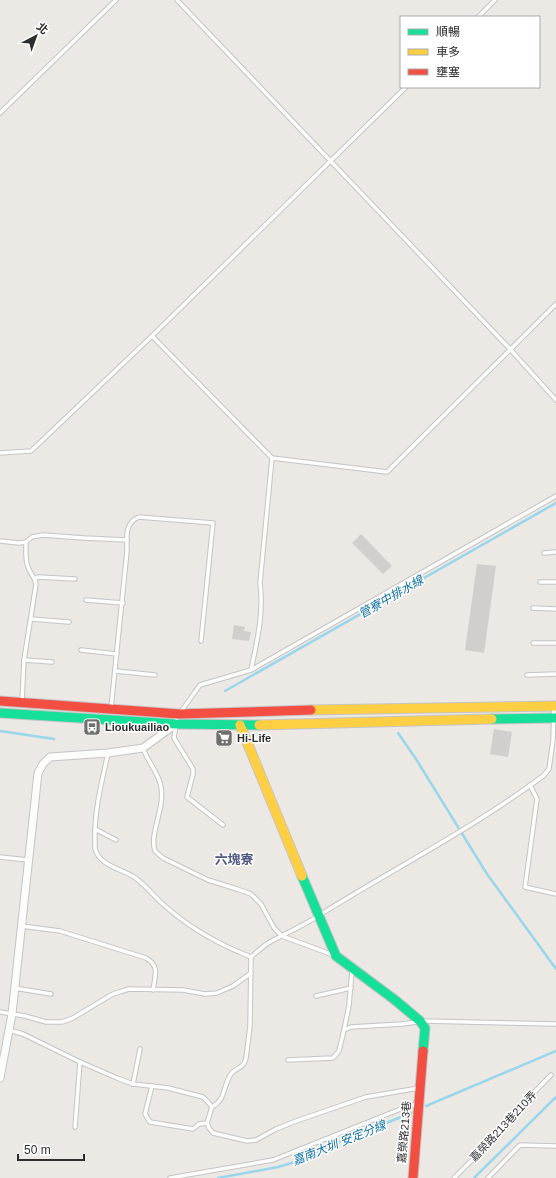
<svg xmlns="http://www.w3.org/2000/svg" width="556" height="1178" viewBox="0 0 556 1178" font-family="Arial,'Noto Sans TC',sans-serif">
	<rect width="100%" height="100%" fill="#ece8e4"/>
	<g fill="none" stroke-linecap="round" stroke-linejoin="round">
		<g stroke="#99d6ec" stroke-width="2.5">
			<polyline points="225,691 556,503"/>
			<polyline points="0,731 54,739"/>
			<polyline points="398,733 416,759 487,874 556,969"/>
			<polyline points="426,1106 556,1051"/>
			<polyline points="218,1178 278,1167 298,1161 327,1147 411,1113"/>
			<polyline points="474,1178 556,1097"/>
		</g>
	</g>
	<g fill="#d1cecb">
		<polygon points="361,534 392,566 383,574 352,543"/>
		<polygon points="477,564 496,566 484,653 465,650"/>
		<polygon points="234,625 245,627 244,631 251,632 249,641 232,639"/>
		<polygon points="494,729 512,732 508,757 490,754"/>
	</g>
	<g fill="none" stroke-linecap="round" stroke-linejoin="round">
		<defs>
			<g id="lane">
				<polyline points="177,0 510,349 556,400"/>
				<polyline points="478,17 495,0"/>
				<polyline points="0,113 116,0"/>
				<polyline points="152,336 272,458 387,472 556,304"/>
				<polyline points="0,453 31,451 152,336 406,87"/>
				<polyline points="0,541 19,543 26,542 32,537 43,535 84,538 127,540"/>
				<polyline points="544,553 556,552"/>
				<polyline points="35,579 38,577 75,579"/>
				<polyline points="540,582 556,582"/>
				<polyline points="86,600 123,603"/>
				<polyline points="533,608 556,609"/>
				<polyline points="31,619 69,622"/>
				<polyline points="533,643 556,643"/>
				<polyline points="81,650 117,654"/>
				<polyline points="24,660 52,662"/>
				<path d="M251 670C257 641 264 613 260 583L272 458"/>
				<polyline points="116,671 155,675"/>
				<polyline points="527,675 556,674"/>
				<path d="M22 701 24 660 36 584C35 577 30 574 28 567 25 560 26 550 26 542"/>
				<path d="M111 708 127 551C127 538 124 523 139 517L213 523 201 641"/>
				<polyline points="180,713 200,685 251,670 556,496"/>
				<polyline points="176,725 174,738 193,769 193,774 187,797 223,825"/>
				<path d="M143 748C147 761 159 773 161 787 165 809 149 834 155 851L163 858 208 880 237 889 251 894 261 904 274 928 282 936 333 955"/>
				<path d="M108 753C102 781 94 811 95 840 95 843 95 847 95 849 100 866 122 869 134 877 146 885 154 897 165 906 190 928 220 945 251 957 257 952 263 946 270 942 286 933 303 926 318 916 393 869 472 829 543 776L549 769 553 740 554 708"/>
				<polyline points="530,785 537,799 525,887 556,894"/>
				<polyline points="95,829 116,840"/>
				<polyline points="0,857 28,860"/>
				<path d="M21 926 60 931 146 958C160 966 155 976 153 990"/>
				<path d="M251 957 250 1026 246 1058C244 1069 236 1067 231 1074 223 1085 226 1100 212 1107L207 1123 209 1128 213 1133 247 1141 256 1140 276 1129 299 1120 366 1097 419 1088"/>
				<polyline points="14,988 51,994"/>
				<polyline points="316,996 351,988"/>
				<polyline points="0,1012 25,1016 46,1022 62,1022 73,1018 111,995 119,992 129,989 183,990 205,994 217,993 233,986 251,973"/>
				<polyline points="423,1021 556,1024"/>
				<polyline points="9,1030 23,1034 80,1062 117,1078 133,1084 168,1088 203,1097 208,1102 212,1107"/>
				<polyline points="344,1030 351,1027 402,1024 417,1022"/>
				<polyline points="288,1060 333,1058 339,1051 344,1030 349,1005 352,971"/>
				<polyline points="133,1084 140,1049"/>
				<polyline points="152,1086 145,1114 150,1122 193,1129 199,1124 207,1123"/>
				<polyline points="75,1127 80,1062"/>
				<polyline points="170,1178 273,1160 403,1108 417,1104"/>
				<polyline points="454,1178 493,1139 518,1109 551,1075"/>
				<polyline points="488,1178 520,1145 556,1146"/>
			</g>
			<polyline id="street" points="0,1078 12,1014 38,773 43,764 50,757 108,753 143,748 176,724 176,722"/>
			<g id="fast">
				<polyline points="0,713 176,724 259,725"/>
				<polyline points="492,719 556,718"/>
				<polyline points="302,876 336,956 395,1000 420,1021 425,1028 423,1051"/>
			</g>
			<g id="slow">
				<polyline points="311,710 556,706"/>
				<polyline points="240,725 302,876"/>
				<polyline points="259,725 492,719"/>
			</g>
			<g id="jam">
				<polyline points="0,701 179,714 311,710"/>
				<polyline points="413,1178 423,1051"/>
			</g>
		</defs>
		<use href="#lane" stroke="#c5c4c5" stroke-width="5.5"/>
		<use href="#street" stroke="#c5c4c5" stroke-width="9"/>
		<use href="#fast" stroke="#c5c4c5" stroke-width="11"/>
		<use href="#slow" stroke="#c5c4c5" stroke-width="11"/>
		<use href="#jam" stroke="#c5c4c5" stroke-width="11"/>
		<use href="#lane" stroke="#fcfcfb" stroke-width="3.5"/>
		<use href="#street" stroke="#fcfcfb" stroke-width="7"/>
		<use href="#fast" stroke="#16e098" stroke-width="9"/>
		<use href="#slow" stroke="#ffcf43" stroke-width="9"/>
		<use href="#jam" stroke="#f24e42" stroke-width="9"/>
	</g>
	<defs>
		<symbol id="bus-square" viewBox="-11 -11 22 22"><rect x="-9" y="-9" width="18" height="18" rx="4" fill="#706f6e" stroke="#fff"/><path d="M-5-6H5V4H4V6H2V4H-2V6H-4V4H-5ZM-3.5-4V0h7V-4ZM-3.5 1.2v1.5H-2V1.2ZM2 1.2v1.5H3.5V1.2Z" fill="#fff"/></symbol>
		<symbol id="supermarket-square" viewBox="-11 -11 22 22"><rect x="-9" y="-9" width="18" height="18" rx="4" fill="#706f6e" stroke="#fff"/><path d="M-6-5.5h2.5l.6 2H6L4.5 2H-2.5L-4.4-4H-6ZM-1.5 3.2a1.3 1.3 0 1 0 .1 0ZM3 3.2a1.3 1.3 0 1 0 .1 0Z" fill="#fff"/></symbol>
	</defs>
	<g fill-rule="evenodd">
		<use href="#bus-square" x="82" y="717" width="20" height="20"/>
		<use href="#supermarket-square" x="214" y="728" width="20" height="20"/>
	</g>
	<g text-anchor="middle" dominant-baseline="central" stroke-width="3" stroke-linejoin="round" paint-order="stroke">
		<g font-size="11" font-weight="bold" fill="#2e2e2e" stroke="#fff" text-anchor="start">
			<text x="105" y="727">Lioukuailiao</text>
			<text x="237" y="738">Hi-Life</text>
		</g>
		<g font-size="11" fill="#2e2e2e" stroke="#fff">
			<text transform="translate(503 1126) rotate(-47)">嘉榮路213巷210弄</text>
			<text transform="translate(404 1132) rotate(-85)">嘉榮路213巷</text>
		</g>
		<g font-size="12" font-style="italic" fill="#0d6fa3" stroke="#fff">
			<text transform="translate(391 597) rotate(-30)">管寮中排水線</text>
			<text transform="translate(339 1143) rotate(-22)">嘉南大圳 安定分線</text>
		</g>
		<g font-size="13" font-weight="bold" fill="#4d5680" stroke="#fff">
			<text x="234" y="859">六塊寮</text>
		</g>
	</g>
	<rect x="400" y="16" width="140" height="72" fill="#ffffff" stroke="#ababab"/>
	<rect x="408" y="29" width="20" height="6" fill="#16e098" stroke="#ababab"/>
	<text x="436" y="36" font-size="12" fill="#2e2e2e">順暢</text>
	<rect x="408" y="49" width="20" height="6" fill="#ffcf43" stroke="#ababab"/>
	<text x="436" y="56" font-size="12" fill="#2e2e2e">車多</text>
	<rect x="408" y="69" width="20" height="6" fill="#f24e42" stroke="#ababab"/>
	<text x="436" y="76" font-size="12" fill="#2e2e2e">壅塞</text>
	<g transform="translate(36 36) rotate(41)" stroke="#ffffff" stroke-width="3" paint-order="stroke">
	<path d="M0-3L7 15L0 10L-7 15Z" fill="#2e2e2e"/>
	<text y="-6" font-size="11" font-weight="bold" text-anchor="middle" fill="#2e2e2e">北</text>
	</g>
	<path d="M18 1154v6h66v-6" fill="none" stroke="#2e2e2e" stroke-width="2"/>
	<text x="24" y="1154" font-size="12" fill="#2e2e2e" stroke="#ffffff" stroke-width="3" paint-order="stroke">50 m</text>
</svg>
